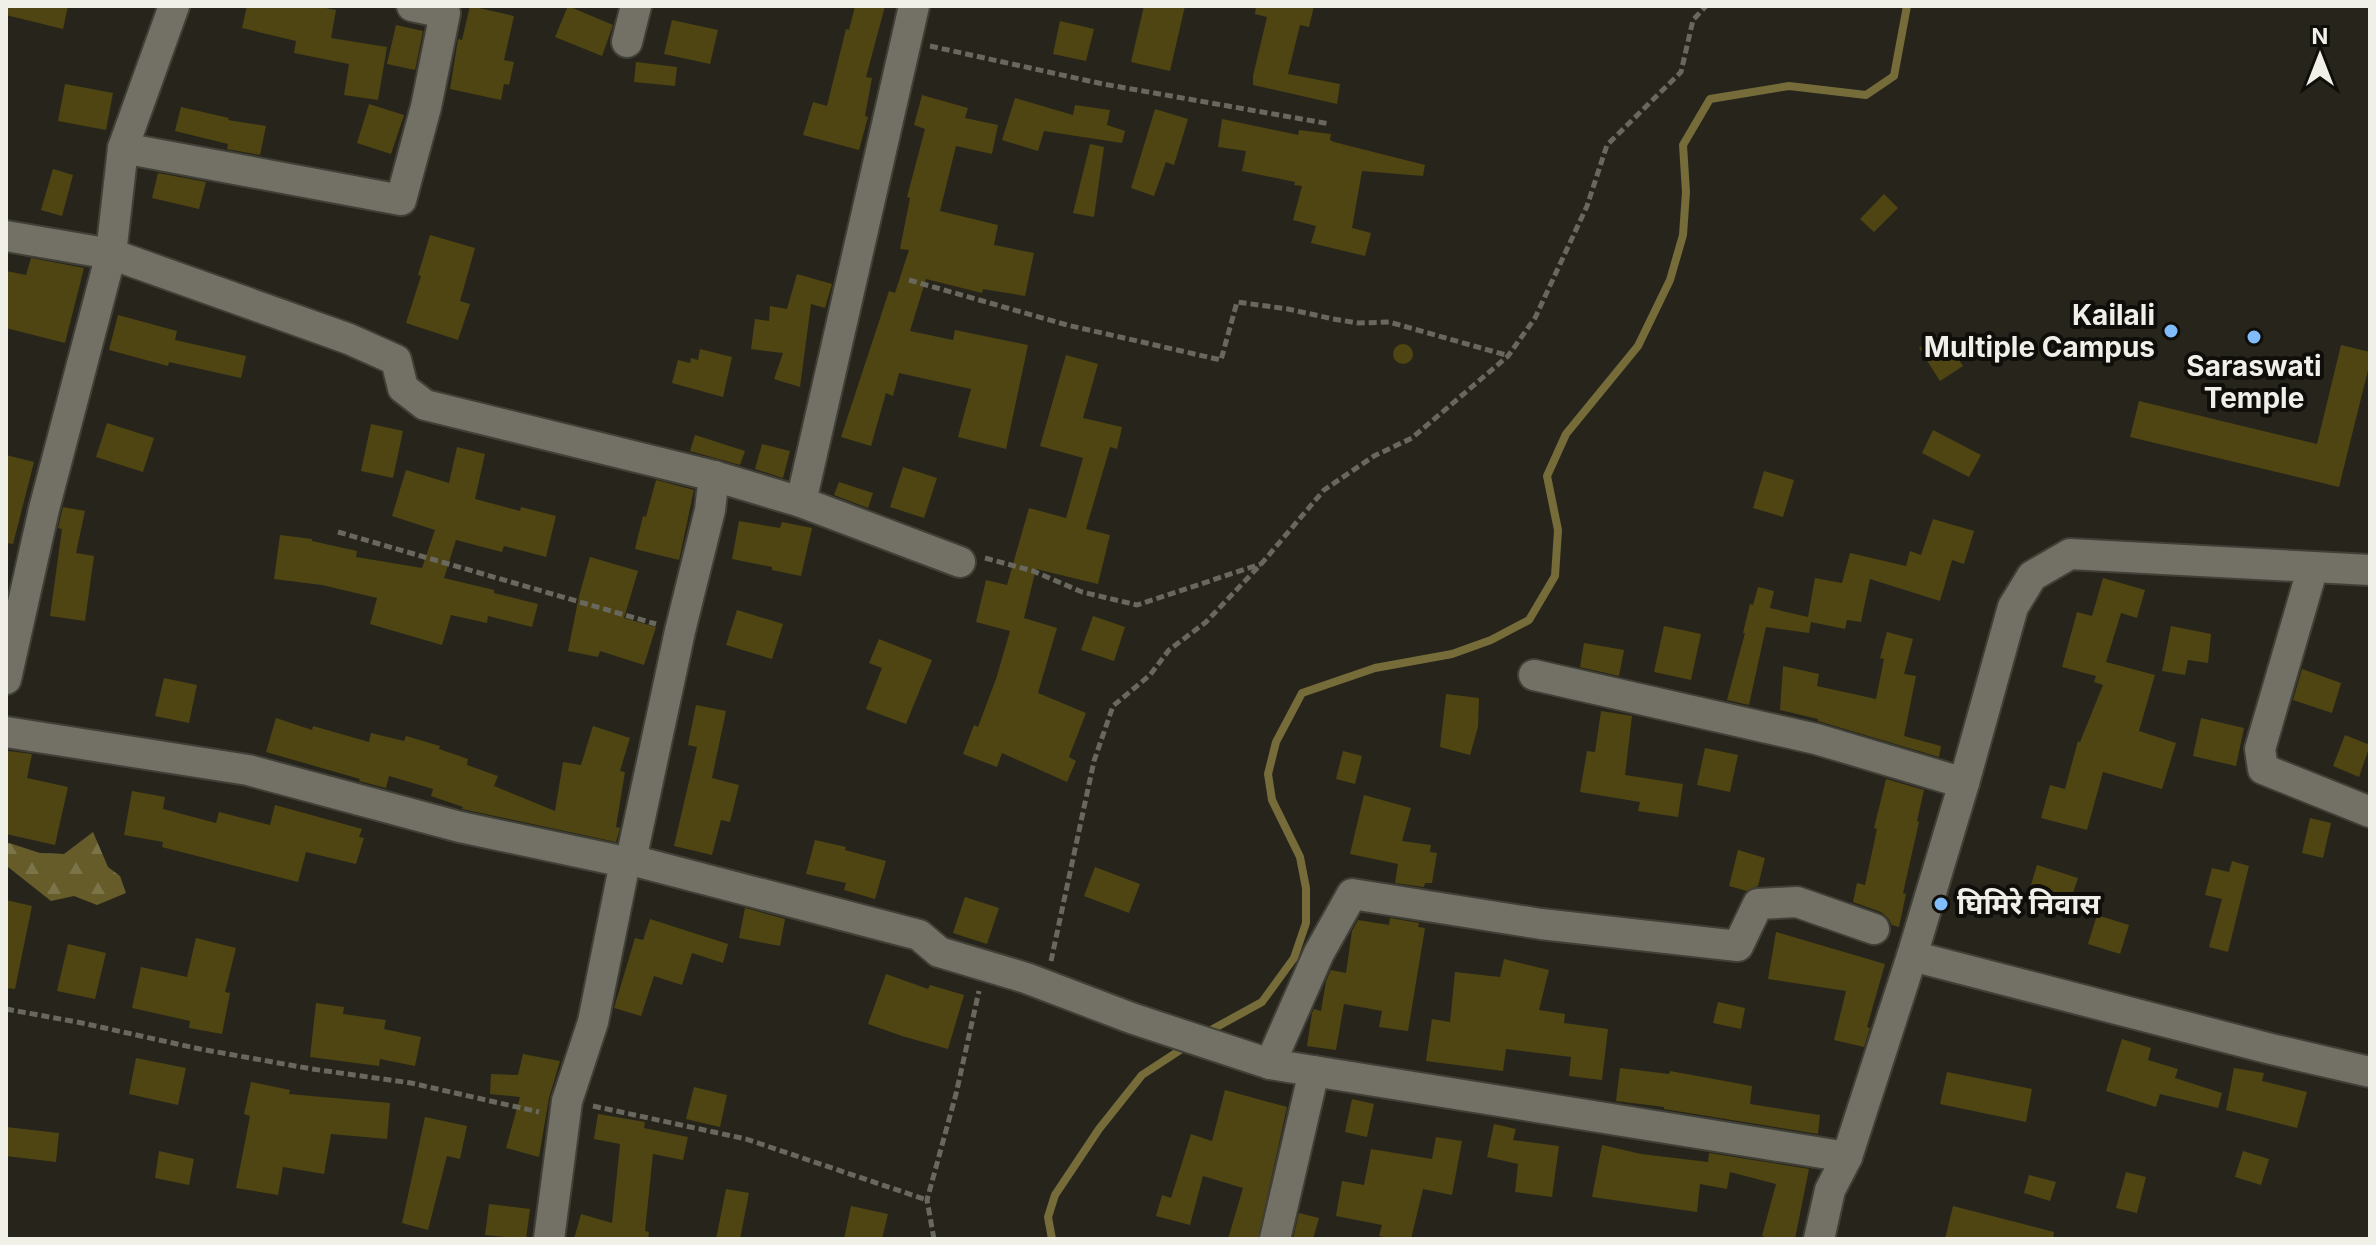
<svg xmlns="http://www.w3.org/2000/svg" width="2376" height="1245" viewBox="0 0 2376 1245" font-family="Inter,'Noto Sans Devanagari',sans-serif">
	<defs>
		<pattern id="forest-firs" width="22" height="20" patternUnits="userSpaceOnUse" patternTransform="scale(2)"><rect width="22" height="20" fill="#655c2a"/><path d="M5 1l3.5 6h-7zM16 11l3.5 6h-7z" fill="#7b7449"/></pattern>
	</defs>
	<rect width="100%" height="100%" fill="#27251b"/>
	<polygon fill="url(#forest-firs)" points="93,832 108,867 120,876 126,893 97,905 74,896 51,901 8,867 6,867 6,842 40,853 64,854"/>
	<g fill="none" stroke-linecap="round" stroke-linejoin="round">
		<g stroke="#756c3a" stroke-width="8">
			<polyline points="1202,1035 1262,1002 1294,958 1306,923 1306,888 1300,857 1272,800 1268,774 1276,742 1302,693 1375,668 1452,654 1491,640 1529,620 1555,576 1558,530 1547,476 1566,434 1638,346 1670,280 1683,235 1686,192 1683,145 1710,99 1789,86 1866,95 1894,76 1907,6"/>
			<polyline points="1052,1239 1048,1217 1055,1195 1099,1129 1142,1075 1188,1045"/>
		</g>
	</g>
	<g fill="#4e4512">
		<polygon points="6,6 68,6 63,29 6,15"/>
		<polygon points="247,6 316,6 336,10 331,38 387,47 378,100 344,95 349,64 294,53 296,41 242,28"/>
		<polygon points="470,6 514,16 504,60 514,62 509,85 504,84 501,100 450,89 458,39 462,40"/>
		<polygon points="568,6 613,25 602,56 555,37"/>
		<polygon points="855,6 885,6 866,77 872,78 865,116 868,117 859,150 803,135 813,102 827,106 846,29 849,30"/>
		<polygon points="1144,6 1185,6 1170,71 1131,62"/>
		<polygon points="1256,6 1314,6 1309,27 1300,25 1288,74 1340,84 1337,104 1253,85 1253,76 1267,17 1255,14"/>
		<polygon points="672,20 718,30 710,64 664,54"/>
		<polygon points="1060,21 1094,29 1086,61 1053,54"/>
		<polygon points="396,25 423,31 415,70 387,64"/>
		<polygon points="636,62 677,67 675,86 634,82"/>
		<polygon points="65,84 113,93 106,130 58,121"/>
		<polygon points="922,95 968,108 965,118 998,125 992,154 956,146 940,211 998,225 994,245 1034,253 1025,296 983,289 982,293 926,279 910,331 953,340 955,330 1028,345 1006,449 958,437 971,389 899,373 893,396 886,393 871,446 841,437 889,291 895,293 909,250 900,249 910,198 907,197 925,129 914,125"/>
		<polygon points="1015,98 1073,115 1075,105 1110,110 1107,125 1125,131 1122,143 1044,131 1038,151 1002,140"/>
		<polygon points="369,104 404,115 391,154 357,143"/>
		<polygon points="181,107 229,118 228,120 266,126 260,155 227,149 228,144 175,131"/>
		<polygon points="1155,109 1188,119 1174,165 1166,162 1154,196 1131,188"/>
		<polygon points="1222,119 1298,135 1299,130 1331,134 1330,140 1334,142 1425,165 1423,176 1362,171 1352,228 1371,233 1365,256 1311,243 1316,226 1293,220 1302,186 1294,185 1295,182 1242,171 1246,151 1218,147"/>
		<polygon points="1090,144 1104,147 1094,217 1073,213"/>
		<polygon points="53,169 73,175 62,216 41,210"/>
		<polygon points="158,173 206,182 199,209 152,198"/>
		<polygon points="1884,194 1898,208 1874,232 1860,219"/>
		<polygon points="430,235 475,248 460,301 470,304 458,340 406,323 421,276 418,275"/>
		<polygon points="31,258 84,268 65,343 6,328 6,271 26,275"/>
		<polygon points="797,274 832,284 825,308 811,304 800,387 774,379 783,353 751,349 755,319 769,321 770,306 787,309"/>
		<polygon points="118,315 177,331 175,340 246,356 241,378 169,362 168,366 109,350"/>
		<polygon points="1941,333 1963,366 1940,381 1919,348"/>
		<circle cx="1403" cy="354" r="10"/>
		<polygon points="2341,345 2370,352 2370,362 2339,487 2130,437 2139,401 2317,444"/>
		<polygon points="700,349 732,357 723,397 672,383 678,360 690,363 691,358 698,360"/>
		<polygon points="1066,355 1098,364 1083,418 1122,427 1117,449 1110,447 1086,529 1110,535 1098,584 1036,569 1024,618 1057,628 1038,693 1086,713 1069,757 1076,761 1067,782 1002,753 997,767 963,754 974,725 978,727 996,679 1010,631 976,622 986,580 1007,585 1029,508 1066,518 1083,458 1040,446"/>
		<polygon points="107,423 154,438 143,472 96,457"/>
		<polygon points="371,424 403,431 393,478 361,471"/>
		<polygon points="1933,430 1981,455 1969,477 1922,453"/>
		<polygon points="695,435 745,451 740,465 690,451"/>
		<polygon points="762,444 790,451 783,478 755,469"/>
		<polygon points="457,447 485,454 475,499 520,511 521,507 556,516 546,557 504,546 502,552 456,540 444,578 494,590 494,593 538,604 532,627 488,616 487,623 451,615 442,645 370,624 377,598 322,585 274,579 280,535 312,539 312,541 357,551 356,557 422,568 435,530 392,516 406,470 449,483"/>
		<polygon points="6,455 34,462 13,544 6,543"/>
		<polygon points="903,467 937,478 924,518 890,507"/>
		<polygon points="1764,471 1794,480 1783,517 1753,508"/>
		<polygon points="656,480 694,490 679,560 635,549 643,516 646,517"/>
		<polygon points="839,482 873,493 868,508 834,495"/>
		<polygon points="63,507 85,511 76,553 94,556 85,621 50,616 62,529 58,528"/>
		<polygon points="1933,519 1974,531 1964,564 1952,560 1940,601 1870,579 1861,622 1847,620 1845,629 1811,622 1809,633 1766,627 1749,705 1727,700 1745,633 1743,633 1750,604 1753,605 1758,587 1774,591 1770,608 1808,617 1815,578 1842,583 1850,553 1906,566 1910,551 1921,555"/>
		<polygon points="739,521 780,528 782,522 812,528 801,576 772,570 772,567 732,559"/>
		<polygon points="590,557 638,571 624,618 656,627 644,665 600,651 598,657 568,651 579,596"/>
		<polygon points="2103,578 2145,590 2137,618 2121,613 2106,662 2155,675 2139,731 2176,743 2162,789 2103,772 2087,830 2041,818 2050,785 2065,789 2078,741 2080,742 2103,685 2094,682 2096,676 2062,667 2077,612 2092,616"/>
		<polygon points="737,610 783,624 772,659 726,645"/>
		<polygon points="1093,616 1125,627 1114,661 1081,650"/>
		<polygon points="1664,626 1701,634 1691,680 1654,672"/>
		<polygon points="2171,626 2211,634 2208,663 2188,660 2185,675 2162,671"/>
		<polygon points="1887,632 1913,639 1904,674 1916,676 1904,736 1941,746 1939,757 1818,721 1818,719 1780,710 1783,666 1819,674 1817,686 1876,699 1884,659 1880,658"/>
		<polygon points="879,639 932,660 906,724 866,709 882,668 869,663"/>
		<polygon points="1584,643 1624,650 1619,676 1580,667"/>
		<polygon points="2302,669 2341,683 2332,713 2293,700"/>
		<polygon points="164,678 197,685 189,723 155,716"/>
		<polygon points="1446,694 1479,698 1478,727 1470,755 1440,747"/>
		<polygon points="696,705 726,711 712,778 739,785 730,822 721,820 712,855 674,846 697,747 688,745"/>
		<polygon points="1601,711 1632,716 1625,775 1683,784 1678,817 1638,811 1640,802 1580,792 1587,751 1595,752"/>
		<polygon points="276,718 312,730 313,726 369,742 371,733 404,741 406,736 440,746 439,749 468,759 467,765 498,776 494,786 555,811 563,762 581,765 593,726 630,738 620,771 625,772 616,827 620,828 616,842 462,809 463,807 431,796 433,789 389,776 386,788 359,781 360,779 266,752"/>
		<polygon points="2201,718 2244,728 2236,766 2193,756"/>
		<polygon points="2345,735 2370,745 2359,777 2333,766"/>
		<polygon points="1705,748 1738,755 1730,792 1697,785"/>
		<polygon points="8,751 32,754 27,778 68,787 55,845 6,834 6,761"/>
		<polygon points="1343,751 1362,756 1355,784 1336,779"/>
		<polygon points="1886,779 1924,790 1917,821 1919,822 1903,893 1906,894 1899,927 1892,925 1888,918 1881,912 1853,902 1857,883 1865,885 1877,829 1874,828"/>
		<polygon points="132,791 165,797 163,809 216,823 219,812 270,825 275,805 362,829 359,837 364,838 356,864 306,852 298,882 162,847 163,842 124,835"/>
		<polygon points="1364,795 1411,808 1402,841 1431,845 1430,852 1437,853 1432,883 1425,883 1424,887 1395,883 1398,864 1350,854"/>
		<polygon points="2310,818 2331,823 2323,858 2302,853"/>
		<polygon points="815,840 846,847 845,850 886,861 875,899 844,890 846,883 806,874"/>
		<polygon points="1738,850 1765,858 1758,886 1747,891 1729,886"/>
		<polygon points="2232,861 2249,866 2228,952 2209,947 2222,899 2205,895 2212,868 2229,872"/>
		<polygon points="2037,865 2078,878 2067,911 2027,898"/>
		<polygon points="1095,867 1140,884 1129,913 1084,896"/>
		<polygon points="965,897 999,908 987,944 953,933"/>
		<polygon points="6,900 32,906 15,989 6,988"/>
		<polygon points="745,908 785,919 780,946 739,938"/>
		<polygon points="2097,915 2129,925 2120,954 2088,944"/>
		<polygon points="1390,918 1419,923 1418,927 1425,928 1408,1031 1379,1027 1382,1011 1344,1004 1336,1050 1307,1046 1312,1013 1314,1009 1321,1011 1326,981 1331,970 1346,973 1352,931 1358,920 1389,925"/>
		<polygon points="650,919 728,944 723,963 692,953 682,985 654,976 641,1016 614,1008 635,938 643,940"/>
		<polygon points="1776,932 1885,964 1867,1027 1870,1028 1864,1047 1834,1040 1846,991 1768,979"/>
		<polygon points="196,938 236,948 225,992 230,993 222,1034 189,1028 190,1021 132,1008 141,967 187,977"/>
		<polygon points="68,944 106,953 95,999 57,991"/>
		<polygon points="1504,959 1549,970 1539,1010 1565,1014 1564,1023 1608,1029 1602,1080 1569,1076 1571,1057 1506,1049 1503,1071 1426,1061 1432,1019 1450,1022 1455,972 1500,977"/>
		<polygon points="886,974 928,989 930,985 964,995 948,1049 902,1036 868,1024"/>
		<polygon points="1718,1002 1745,1008 1741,1029 1713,1023"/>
		<polygon points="316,1003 344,1007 343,1014 386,1020 384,1029 421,1037 415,1066 380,1059 379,1066 310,1057"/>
		<polygon points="2122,1039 2151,1048 2148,1060 2178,1069 2175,1078 2222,1093 2218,1108 2160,1094 2156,1107 2106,1091"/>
		<polygon points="523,1054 560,1061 549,1098 539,1157 506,1148 520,1097 490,1094 491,1074 518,1075"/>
		<polygon points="136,1058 186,1068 178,1105 129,1094"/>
		<polygon points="1620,1068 1669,1074 1670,1071 1752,1086 1750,1104 1820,1115 1818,1134 1664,1109 1664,1107 1616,1101"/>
		<polygon points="2234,1068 2264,1073 2262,1081 2307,1092 2297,1128 2226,1110"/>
		<polygon points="1947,1072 2032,1089 2026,1122 1940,1104"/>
		<polygon points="251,1082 290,1090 289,1094 390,1103 387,1139 331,1134 324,1174 283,1167 278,1195 236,1188 250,1116 244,1114"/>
		<polygon points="694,1087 727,1095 720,1127 686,1119"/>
		<polygon points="1225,1090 1287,1107 1258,1239 1228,1239 1243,1188 1203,1176 1190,1225 1156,1216 1162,1195 1171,1198 1191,1134 1212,1141"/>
		<polygon points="1352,1099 1374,1104 1367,1137 1345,1132"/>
		<polygon points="598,1114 645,1122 644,1128 688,1137 683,1160 653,1154 645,1231 649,1232 648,1239 574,1239 581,1214 612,1223 620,1144 594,1139"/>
		<polygon points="425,1117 467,1126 460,1159 447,1156 428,1230 402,1223"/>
		<polygon points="1494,1124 1516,1129 1513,1140 1559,1146 1552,1197 1515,1192 1518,1164 1487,1157"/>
		<polygon points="6,1127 59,1133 56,1162 6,1156"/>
		<polygon points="1436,1137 1462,1141 1452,1195 1423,1189 1411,1239 1395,1239 1379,1236 1382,1225 1336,1216 1342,1181 1364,1185 1371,1149 1432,1159"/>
		<polygon points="1602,1145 1641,1154 1708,1162 1709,1153 1809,1169 1795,1239 1773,1239 1762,1236 1776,1184 1730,1172 1727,1189 1700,1184 1697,1212 1592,1197"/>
		<polygon points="159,1151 194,1159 189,1185 155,1178"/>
		<polygon points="2243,1151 2269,1159 2261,1185 2235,1177"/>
		<polygon points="2126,1172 2146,1177 2137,1213 2116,1208"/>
		<polygon points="2029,1175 2056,1182 2050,1201 2024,1193"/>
		<polygon points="726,1189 749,1193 740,1239 716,1239"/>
		<polygon points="489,1204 530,1209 526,1239 485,1235"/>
		<polygon points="851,1206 888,1214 882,1239 844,1239"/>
		<polygon points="1953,1206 2054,1232 2053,1239 1945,1239"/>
		<polygon points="1299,1213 1319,1218 1313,1239 1293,1239"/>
	</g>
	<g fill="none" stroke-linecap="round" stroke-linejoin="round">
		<defs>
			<g id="street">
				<polyline points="627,42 636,6"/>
				<polyline points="123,148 401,200 426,107 445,13 412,6"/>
				<polyline points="6,236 111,254 349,339 396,360 403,388 425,405 714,476 801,502 960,562"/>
				<polyline points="801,502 914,6"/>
				<polyline points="2313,567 2260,749 2263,769 2370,812"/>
				<polyline points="1534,675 1816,739 1964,783"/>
				<polyline points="6,679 44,509 111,254 123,148 174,6"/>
				<polyline points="6,732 248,770 460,827 625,862"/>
				<polyline points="631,860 919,935 939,952 1026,978 1131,1018 1270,1064 1847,1157"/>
				<polyline points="1912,956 2271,1049 2370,1072"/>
				<polyline points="1270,1064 1319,953 1352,894 1541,924 1738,946 1758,904 1797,902 1874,929"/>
				<polyline points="549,1239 567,1101 593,1022 625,862 631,860 680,631 710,510 714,476"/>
				<polyline points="1275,1239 1314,1071"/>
				<polyline points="1819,1239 1830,1190 1847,1157 1912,956 1964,783 2013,607 2032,576 2070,554 2370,570"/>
			</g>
		</defs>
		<use href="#street" stroke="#414038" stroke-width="34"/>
		<g stroke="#69685f" stroke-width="5" stroke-dasharray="8 4" stroke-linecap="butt">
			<polyline points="930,46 1103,84 1330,124"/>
			<polyline points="909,280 1067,325 1221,360 1237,302 1288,309 1333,319 1358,323 1389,322 1506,355"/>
			<polyline points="338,532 656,624"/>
			<polyline points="985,558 1033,571 1082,592 1137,605 1261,564"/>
			<polyline points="1051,961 1094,761 1113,706 1150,675 1169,650 1206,622 1262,563 1324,490 1374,456 1412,438 1508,356 1535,318 1587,206 1607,145 1681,72 1693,20 1706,6"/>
			<polyline points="6,1009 82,1023 200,1049 312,1069 411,1083 539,1112"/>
			<polyline points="593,1106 746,1139 927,1200"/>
			<polyline points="934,1239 927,1200 956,1094 979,991"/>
		</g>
		<use href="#street" stroke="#737165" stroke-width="30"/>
	</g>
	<g fill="#80bdfa" stroke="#0f0e0a" stroke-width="3">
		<circle cx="2171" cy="331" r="8"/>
		<circle cx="2254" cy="337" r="8"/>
		<circle cx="1941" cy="904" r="8"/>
	</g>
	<g text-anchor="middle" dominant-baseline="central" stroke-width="8" stroke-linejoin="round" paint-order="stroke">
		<g font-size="28" font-weight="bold" fill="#f0efe8" stroke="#0f0e0a" text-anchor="end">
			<text x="2155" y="315">Kailali<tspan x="2155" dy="32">Multiple Campus</tspan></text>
			<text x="2254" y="366" text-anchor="middle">Saraswati<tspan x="2254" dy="32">Temple</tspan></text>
			<text x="1957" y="904" text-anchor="start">घिमिरे निवास</text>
		</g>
	</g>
	<rect width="2376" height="1245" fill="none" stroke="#f0efe8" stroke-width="16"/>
	<g transform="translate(2320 56)" stroke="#0f0e0a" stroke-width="6" paint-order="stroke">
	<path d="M0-6L14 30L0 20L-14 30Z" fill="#f0efe8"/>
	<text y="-12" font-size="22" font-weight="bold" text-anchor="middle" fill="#f0efe8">N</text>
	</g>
</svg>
